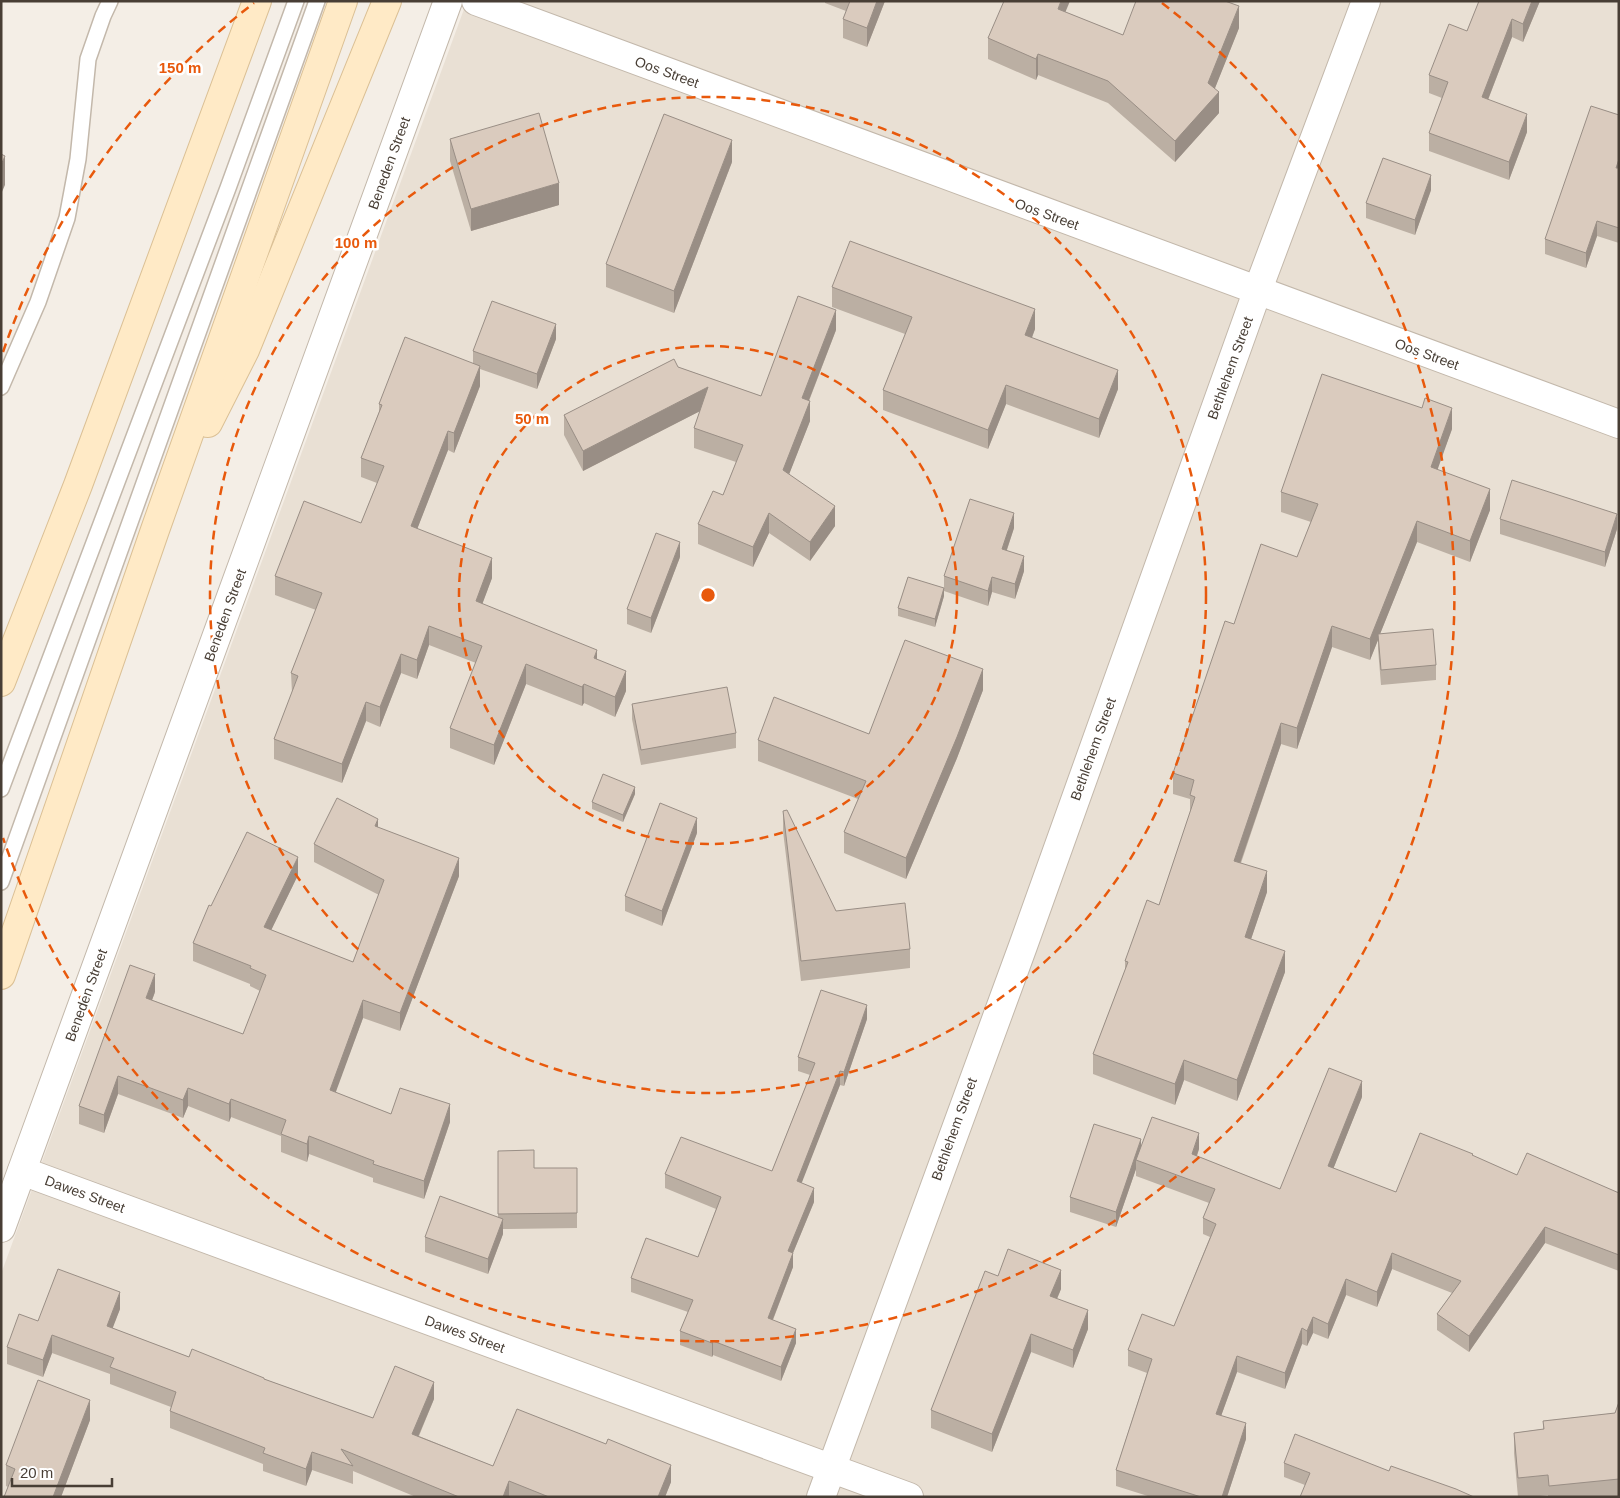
<svg xmlns="http://www.w3.org/2000/svg" width="1620" height="1498" viewBox="0 0 1620 1498" font-family="Helvetica,sans-serif">
	<rect width="100%" height="100%" fill="#f4eee6"/>
	<polygon fill="#e9e0d4" points="467,1 1619,1 1619,1497 1,1497 1,1274"/>
	<g fill="none" stroke-linecap="round" stroke-linejoin="round">
		<defs>
			<g id="lane">
				<polyline points="1,387 38,302 67,218 78,159 88,59 103,16 110,1"/>
				<polyline points="1,789 228,188 296,1"/>
				<polyline points="1,882 317,1"/>
			</g>
			<g id="street">
				<polyline points="476,1 1619,424"/>
				<polyline points="22,1171 909,1497"/>
				<polyline points="1,1228 448,1"/>
				<polyline points="821,1497 1023,946 1257,292 1366,1"/>
			</g>
			<g id="secondary">
				<polyline points="208,423 245,350 387,1"/>
				<polyline points="1,682 78,485 257,1"/>
				<polyline points="1,975 155,530 343,1"/>
			</g>
		</defs>
		<use href="#lane" stroke="#c3b8ab" stroke-width="18"/>
		<use href="#street" stroke="#c3b8ab" stroke-width="30"/>
		<use href="#secondary" stroke="#dbc095" stroke-width="30"/>
		<use href="#lane" stroke="#fff" stroke-width="15"/>
		<use href="#street" stroke="#fff" stroke-width="28"/>
		<use href="#secondary" stroke="#ffeac6" stroke-width="28"/>
	</g>
	<g fill="#bbafa3">
		<polygon points="825,1 885,1 867,47 843,38 843,19 846,11 825,3"/>
		<polygon points="1479,1 1540,1 1523,42 1512,37 1488,100 1527,132 1509,180 1429,151 1429,133 1442,98 1429,93 1429,75 1467,31"/>
		<polygon points="1065,12 1123,35 1239,28 1215,88 1219,113 1175,162 1108,103 1038,75 1036,80 988,59 988,38"/>
		<polygon points="1619,115 1619,243 1597,236 1586,268 1545,254 1545,239"/>
		<polygon points="450,139 559,205 471,231 450,161"/>
		<polygon points="732,162 674,313 606,287 606,264"/>
		<polygon points="1431,190 1415,235 1366,218 1366,203"/>
		<polygon points="832,287 1035,329 1032,338 1118,389 1099,438 1006,404 988,449 883,410 883,390 905,334 832,307"/>
		<polygon points="836,330 809,401 810,421 789,474 835,526 810,561 769,533 753,567 698,544 698,524 723,495 736,462 694,448 694,428 700,411 583,471 564,435 564,415 678,367 761,396"/>
		<polygon points="556,339 537,389 480,369 480,386 454,453 448,450 417,529 492,578 482,604 597,659 626,691 615,717 584,703 582,706 526,684 494,765 450,748 450,728 476,663 429,645 417,679 401,673 380,727 366,721 342,783 274,759 274,739 292,693 291,673 316,610 275,595 275,576 361,523 377,483 361,477 361,458 379,412 379,404 473,363 473,351"/>
		<polygon points="1452,429 1437,469 1490,510 1470,562 1417,542 1380,634 1436,665 1436,680 1381,685 1378,649 1378,640 1370,660 1332,647 1297,749 1281,744 1241,863 1267,892 1251,939 1285,972 1237,1101 1184,1080 1175,1105 1093,1074 1093,1054 1125,970 1125,961 1159,905 1190,814 1190,799 1173,794 1173,773 1234,624 1297,557 1311,522 1281,512 1281,492"/>
		<polygon points="1500,519 1617,529 1605,567 1500,534"/>
		<polygon points="1014,528 1007,550 1024,571 1015,599 992,592 988,606 944,591 944,596 935,627 898,616 898,608 944,588 944,576"/>
		<polygon points="680,557 651,633 627,624 627,609"/>
		<polygon points="983,690 957,758 906,879 844,853 844,832 858,799 758,761 758,740 869,734"/>
		<polygon points="632,704 736,733 736,748 641,765 632,719"/>
		<polygon points="635,794 623,822 592,809 592,802"/>
		<polygon points="783,811 836,911 910,949 910,968 801,981 783,831"/>
		<polygon points="378,828 459,876 400,1031 363,1018 335,1092 391,1114 450,1122 424,1199 373,1182 373,1178 309,1154 307,1162 281,1152 281,1136 231,1117 229,1122 188,1106 183,1118 118,1094 104,1133 79,1124 79,1106 155,992 152,1000 243,1034 260,991 250,986 250,984 193,961 193,943 211,906 298,875 271,930 353,962 379,895 314,862 314,844"/>
		<polygon points="697,833 662,926 625,911 625,896"/>
		<polygon points="867,1019 844,1086 840,1085 801,1183 814,1202 793,1253 793,1267 773,1320 796,1343 781,1381 713,1355 712,1357 680,1345 680,1331 688,1312 631,1292 631,1278 698,1257 716,1209 665,1188 665,1174 772,1171 810,1075 798,1071 798,1057"/>
		<polygon points="1362,1097 1333,1169 1396,1192 1473,1156 1517,1175 1619,1193 1619,1271 1545,1243 1469,1352 1437,1330 1437,1314 1452,1293 1392,1269 1377,1307 1346,1295 1328,1339 1313,1333 1307,1346 1302,1344 1285,1389 1237,1372 1221,1416 1246,1439 1227,1497 1151,1497 1116,1486 1116,1470 1147,1373 1128,1366 1128,1350 1174,1326 1210,1237 1203,1234 1203,1218 1209,1203 1136,1176 1136,1169 1116,1227 1070,1212 1070,1197 1141,1146 1199,1149 1197,1156 1280,1189"/>
		<polygon points="498,1151 534,1168 577,1168 577,1228 503,1229 503,1234 488,1274 425,1252 425,1237 498,1217"/>
		<polygon points="998,1276 1061,1289 1057,1299 1088,1329 1073,1368 1031,1352 992,1452 931,1428 931,1410"/>
		<polygon points="120,1309 112,1328 189,1357 264,1379 373,1418 434,1399 419,1436 493,1466 671,1482 665,1497 416,1497 353,1471 353,1484 312,1470 306,1486 263,1471 263,1464 170,1428 170,1411 171,1407 110,1384 110,1374 52,1353 43,1377 7,1364 7,1347 38,1321"/>
		<polygon points="1619,1402 1619,1497 1548,1497 1548,1495 1532,1497 1518,1497 1514,1453 1514,1433 1543,1429 1543,1421 1615,1413"/>
		<polygon points="90,1420 61,1497 4,1497 8,1487 6,1486 6,1465"/>
		<polygon points="1284,1463 1389,1471 1456,1489 1305,1485 1284,1477"/>
	</g>
	<g fill="#998e85">
		<polygon points="877,1 885,1 867,47 867,28"/>
		<polygon points="1061,1 1070,1 1058,30 1058,9"/>
		<polygon points="1532,1 1540,1 1523,42 1523,24"/>
		<polygon points="1239,6 1239,28 1209,103 1219,92 1219,113 1175,162 1175,141 1208,83"/>
		<polygon points="1512,19 1512,37 1482,115 1482,97"/>
		<polygon points="1038,54 1038,75 1036,80 1036,59"/>
		<polygon points="1527,114 1527,132 1509,180 1509,162"/>
		<polygon points="732,140 732,162 674,313 674,291"/>
		<polygon points="5,156 5,185 1,194 1,165"/>
		<polygon points="1619,159 1619,174 1616,168"/>
		<polygon points="1431,175 1431,190 1415,235 1415,220"/>
		<polygon points="559,183 559,205 471,231 471,209"/>
		<polygon points="1597,221 1597,236 1586,268 1586,253"/>
		<polygon points="1035,309 1035,329 1025,355 1025,335"/>
		<polygon points="836,310 836,330 802,418 802,398"/>
		<polygon points="556,324 556,339 537,389 537,374"/>
		<polygon points="480,366 480,386 454,453 454,433"/>
		<polygon points="1118,370 1118,389 1099,438 1099,419"/>
		<polygon points="1006,385 1006,404 988,449 988,430"/>
		<polygon points="708,387 708,407 583,471 583,451"/>
		<polygon points="810,401 810,421 783,490 783,470"/>
		<polygon points="1452,408 1452,429 1431,488 1431,467"/>
		<polygon points="448,431 448,450 411,545 411,526"/>
		<polygon points="1490,489 1490,510 1470,562 1470,541"/>
		<polygon points="835,506 835,526 810,561 810,542"/>
		<polygon points="769,513 769,533 753,567 753,547"/>
		<polygon points="1014,513 1014,528 1002,564 1002,549"/>
		<polygon points="1617,514 1617,529 1605,567 1605,552"/>
		<polygon points="1417,521 1417,542 1378,639 1378,634 1378,640 1370,660 1370,639"/>
		<polygon points="680,542 680,557 651,633 651,618"/>
		<polygon points="1024,556 1024,571 1015,599 1015,584"/>
		<polygon points="492,558 492,578 476,621 476,601"/>
		<polygon points="992,577 992,592 988,606 988,591"/>
		<polygon points="944,588 944,596 935,627 935,619"/>
		<polygon points="429,626 429,645 417,679 417,660"/>
		<polygon points="1332,626 1332,647 1297,749 1297,728"/>
		<polygon points="597,650 597,669 594,658"/>
		<polygon points="401,654 401,673 380,727 380,707"/>
		<polygon points="526,664 526,684 494,765 494,745"/>
		<polygon points="983,669 983,690 957,758 906,879 906,858"/>
		<polygon points="626,671 626,691 615,717 615,697"/>
		<polygon points="584,684 584,703 582,706 582,687"/>
		<polygon points="366,702 366,721 342,783 342,764"/>
		<polygon points="1281,723 1281,744 1234,881 1234,861"/>
		<polygon points="635,787 635,794 623,822 623,815"/>
		<polygon points="697,818 697,833 662,926 662,911"/>
		<polygon points="378,819 378,837 375,826"/>
		<polygon points="298,857 298,875 264,945 264,927"/>
		<polygon points="459,858 459,876 400,1031 400,1013"/>
		<polygon points="1267,871 1267,892 1245,957 1245,937"/>
		<polygon points="1285,951 1285,972 1237,1101 1237,1080"/>
		<polygon points="155,974 155,992 146,1016 146,998"/>
		<polygon points="363,1000 363,1018 330,1108 330,1090"/>
		<polygon points="867,1005 867,1019 844,1086 844,1072"/>
		<polygon points="1184,1060 1184,1080 1175,1105 1175,1084"/>
		<polygon points="840,1071 840,1085 797,1195 797,1181"/>
		<polygon points="118,1076 118,1094 104,1133 104,1115"/>
		<polygon points="1362,1081 1362,1097 1328,1182 1328,1166"/>
		<polygon points="188,1088 188,1106 183,1118 183,1100"/>
		<polygon points="231,1099 231,1117 229,1122 229,1104"/>
		<polygon points="450,1104 450,1122 424,1199 424,1181"/>
		<polygon points="1199,1133 1199,1149 1192,1169 1192,1154"/>
		<polygon points="309,1136 309,1154 307,1162 307,1144"/>
		<polygon points="1141,1139 1141,1154 1136,1160 1136,1169 1116,1227 1116,1212"/>
		<polygon points="814,1188 814,1202 788,1265 788,1251"/>
		<polygon points="503,1219 503,1234 488,1274 488,1259"/>
		<polygon points="1545,1227 1545,1243 1469,1352 1469,1336"/>
		<polygon points="793,1253 793,1267 768,1332 768,1318"/>
		<polygon points="1392,1253 1392,1269 1377,1307 1377,1292"/>
		<polygon points="1061,1270 1061,1289 1050,1315 1050,1296"/>
		<polygon points="1346,1279 1346,1295 1328,1339 1328,1324"/>
		<polygon points="120,1292 120,1309 107,1343 107,1326"/>
		<polygon points="1088,1310 1088,1329 1073,1368 1073,1350"/>
		<polygon points="1313,1317 1313,1333 1307,1346 1307,1331"/>
		<polygon points="1302,1328 1302,1344 1285,1389 1285,1373"/>
		<polygon points="796,1329 796,1343 781,1381 781,1367"/>
		<polygon points="1031,1334 1031,1352 992,1452 992,1434"/>
		<polygon points="52,1335 52,1353 43,1377 43,1360"/>
		<polygon points="713,1341 713,1355 712,1357 712,1343"/>
		<polygon points="1237,1356 1237,1372 1216,1430 1216,1414"/>
		<polygon points="434,1382 434,1399 412,1451 412,1434"/>
		<polygon points="90,1400 90,1420 61,1497 53,1497"/>
		<polygon points="1246,1423 1246,1439 1227,1497 1222,1497"/>
		<polygon points="312,1452 312,1470 306,1486 306,1469"/>
		<polygon points="671,1465 671,1482 665,1497 658,1497"/>
		<polygon points="509,1481 509,1497 503,1497"/>
	</g>
	<g fill="#dacbbe" stroke="#998e85">
		<polygon points="850,1 877,1 867,28 843,19"/>
		<polygon points="1004,1 1061,1 1058,9 1123,35 1136,1 1225,1 1239,6 1208,83 1219,92 1175,141 1108,81 1038,54 1036,59 988,38"/>
		<polygon points="1479,1 1532,1 1523,24 1512,19 1482,97 1527,114 1509,162 1429,133 1448,82 1429,75 1449,24 1467,31"/>
		<polygon points="1591,106 1619,115 1619,159 1616,168 1619,168 1619,228 1597,221 1586,253 1545,239"/>
		<polygon points="539,113 559,183 471,209 450,139"/>
		<polygon points="664,114 732,140 674,291 606,264"/>
		<polygon points="1,154 5,156 1,165"/>
		<polygon points="1383,158 1431,175 1415,220 1366,203"/>
		<polygon points="850,241 1035,309 1025,335 1118,370 1099,419 1006,385 988,430 883,390 912,317 832,287"/>
		<polygon points="798,296 836,310 802,398 810,401 783,470 835,506 810,542 769,513 753,547 698,524 713,491 723,495 743,445 694,428 708,387 583,451 564,415 674,359 678,367 761,396"/>
		<polygon points="492,301 556,324 537,374 473,351"/>
		<polygon points="405,337 480,366 454,433 448,431 411,526 492,558 476,601 597,650 594,658 626,671 615,697 584,684 582,687 526,664 494,745 450,728 482,646 429,626 417,660 401,654 380,707 366,702 342,764 274,739 298,676 291,673 322,593 275,576 304,501 361,523 384,466 361,458 382,405 379,404"/>
		<polygon points="1322,374 1422,408 1425,398 1452,408 1431,467 1490,489 1470,541 1417,521 1370,639 1332,626 1297,728 1281,723 1234,861 1267,871 1245,937 1285,951 1237,1080 1184,1060 1175,1084 1093,1054 1128,962 1125,961 1147,900 1159,905 1195,797 1190,795 1194,780 1173,773 1225,621 1234,624 1261,544 1297,557 1318,504 1281,492"/>
		<polygon points="1512,480 1617,514 1605,552 1500,519"/>
		<polygon points="970,499 1014,513 1002,549 1024,556 1015,584 992,577 988,591 944,576"/>
		<polygon points="656,533 680,542 651,618 627,609"/>
		<polygon points="908,577 944,588 935,619 898,608"/>
		<polygon points="1433,629 1436,665 1381,670 1378,634"/>
		<polygon points="905,640 983,669 957,737 906,858 844,832 866,781 758,740 774,697 869,734"/>
		<polygon points="727,687 736,733 641,750 632,704"/>
		<polygon points="603,774 635,787 623,815 592,802"/>
		<polygon points="337,798 378,819 375,826 459,858 400,1013 363,1000 330,1090 391,1114 400,1088 450,1104 424,1181 373,1164 374,1161 309,1136 307,1144 281,1134 286,1120 231,1099 229,1104 188,1088 183,1100 118,1076 104,1115 79,1106 130,965 155,974 146,998 243,1034 266,975 250,968 251,966 193,943 209,905 211,906 247,832 298,857 264,927 353,962 384,880 314,844"/>
		<polygon points="660,803 697,818 662,911 625,896"/>
		<polygon points="787,810 836,911 905,903 910,949 801,961 783,811"/>
		<polygon points="821,990 867,1005 844,1072 840,1071 797,1181 814,1188 788,1251 793,1253 768,1318 796,1329 781,1367 713,1341 712,1343 680,1331 693,1300 631,1278 646,1238 698,1257 721,1197 665,1174 681,1137 772,1171 815,1063 798,1057"/>
		<polygon points="1329,1068 1362,1081 1328,1166 1396,1192 1420,1133 1473,1154 1472,1155 1517,1175 1527,1153 1619,1193 1619,1255 1545,1227 1469,1336 1437,1314 1461,1281 1392,1253 1377,1292 1346,1279 1328,1324 1313,1317 1307,1331 1302,1328 1285,1373 1237,1356 1216,1414 1246,1423 1222,1497 1201,1497 1116,1470 1152,1359 1128,1350 1142,1314 1174,1326 1216,1224 1203,1218 1215,1189 1136,1160 1152,1117 1199,1133 1192,1154 1280,1189"/>
		<polygon points="1094,1124 1141,1139 1116,1212 1070,1197"/>
		<polygon points="534,1150 534,1168 577,1168 577,1213 498,1214 498,1151"/>
		<polygon points="440,1196 503,1219 488,1259 425,1237"/>
		<polygon points="1008,1249 1061,1270 1050,1296 1088,1310 1073,1350 1031,1334 992,1434 931,1410 985,1271 998,1276"/>
		<polygon points="58,1269 120,1292 107,1326 189,1357 192,1349 264,1378 264,1379 373,1418 395,1366 434,1382 412,1434 493,1466 517,1409 606,1444 608,1439 671,1465 658,1497 549,1497 509,1481 503,1497 459,1497 341,1449 353,1466 312,1452 306,1469 263,1453 265,1448 170,1411 176,1392 110,1367 114,1358 52,1335 43,1360 7,1347 19,1314 38,1321"/>
		<polygon points="38,1380 90,1400 53,1497 4,1497 15,1469 6,1465"/>
		<polygon points="1619,1402 1619,1479 1549,1486 1548,1475 1518,1478 1514,1433 1544,1429 1543,1421 1615,1413"/>
		<polygon points="1295,1434 1389,1471 1391,1466 1456,1489 1474,1497 1300,1497 1310,1473 1284,1463"/>
	</g>
	<g fill="none" stroke="#e8590c" stroke-width="2.5" stroke-dasharray="9 6">
		<circle cx="708" cy="595" r="249"/>
		<circle cx="708" cy="595" r="498"/>
		<path d="M3 352A746 746 0 0 1 254 3M1162 3A746 746 0 1 1 3 838"/>
	</g>
	<g text-anchor="middle" dominant-baseline="central" stroke-width="5" stroke-linejoin="round" paint-order="stroke">
		<g font-size="14" fill="#483e35" stroke="#fff">
			<text transform="translate(667 72) rotate(20)">Oos Street</text>
			<text transform="translate(389 163) rotate(-70)">Beneden Street</text>
			<text transform="translate(1047 214) rotate(20)">Oos Street</text>
			<text transform="translate(1427 354) rotate(20)">Oos Street</text>
			<text transform="translate(1230 368) rotate(-70)">Bethlehem Street</text>
			<text transform="translate(225 615) rotate(-70)">Beneden Street</text>
			<text transform="translate(1093 749) rotate(-70)">Bethlehem Street</text>
			<text transform="translate(86 995) rotate(-70)">Beneden Street</text>
			<text transform="translate(954 1129) rotate(-70)">Bethlehem Street</text>
			<text transform="translate(85 1194) rotate(20)">Dawes Street</text>
			<text transform="translate(465 1334) rotate(20)">Dawes Street</text>
		</g>
	</g>
	<circle cx="708" cy="595" r="8" fill="#e8590c" stroke="#fff" stroke-width="2.5"/>
	<g font-size="15" text-anchor="middle" font-weight="bold" fill="#e8590c" stroke="#fff" stroke-width="5" stroke-linejoin="round" paint-order="stroke">
		<text x="180" y="73">150 m</text>
		<text x="356" y="248">100 m</text>
		<text x="532" y="424">50 m</text>
	</g>
	<rect width="1620" height="1498" fill="none" stroke="#483e35" stroke-width="5"/>
	<path d="M12 1478v8h100v-8" fill="none" stroke="#483e35" stroke-width="2.5"/>
	<text x="20" y="1478" font-size="15" fill="#483e35" stroke="#ffffff" stroke-width="4" paint-order="stroke">20 m</text>
</svg>
